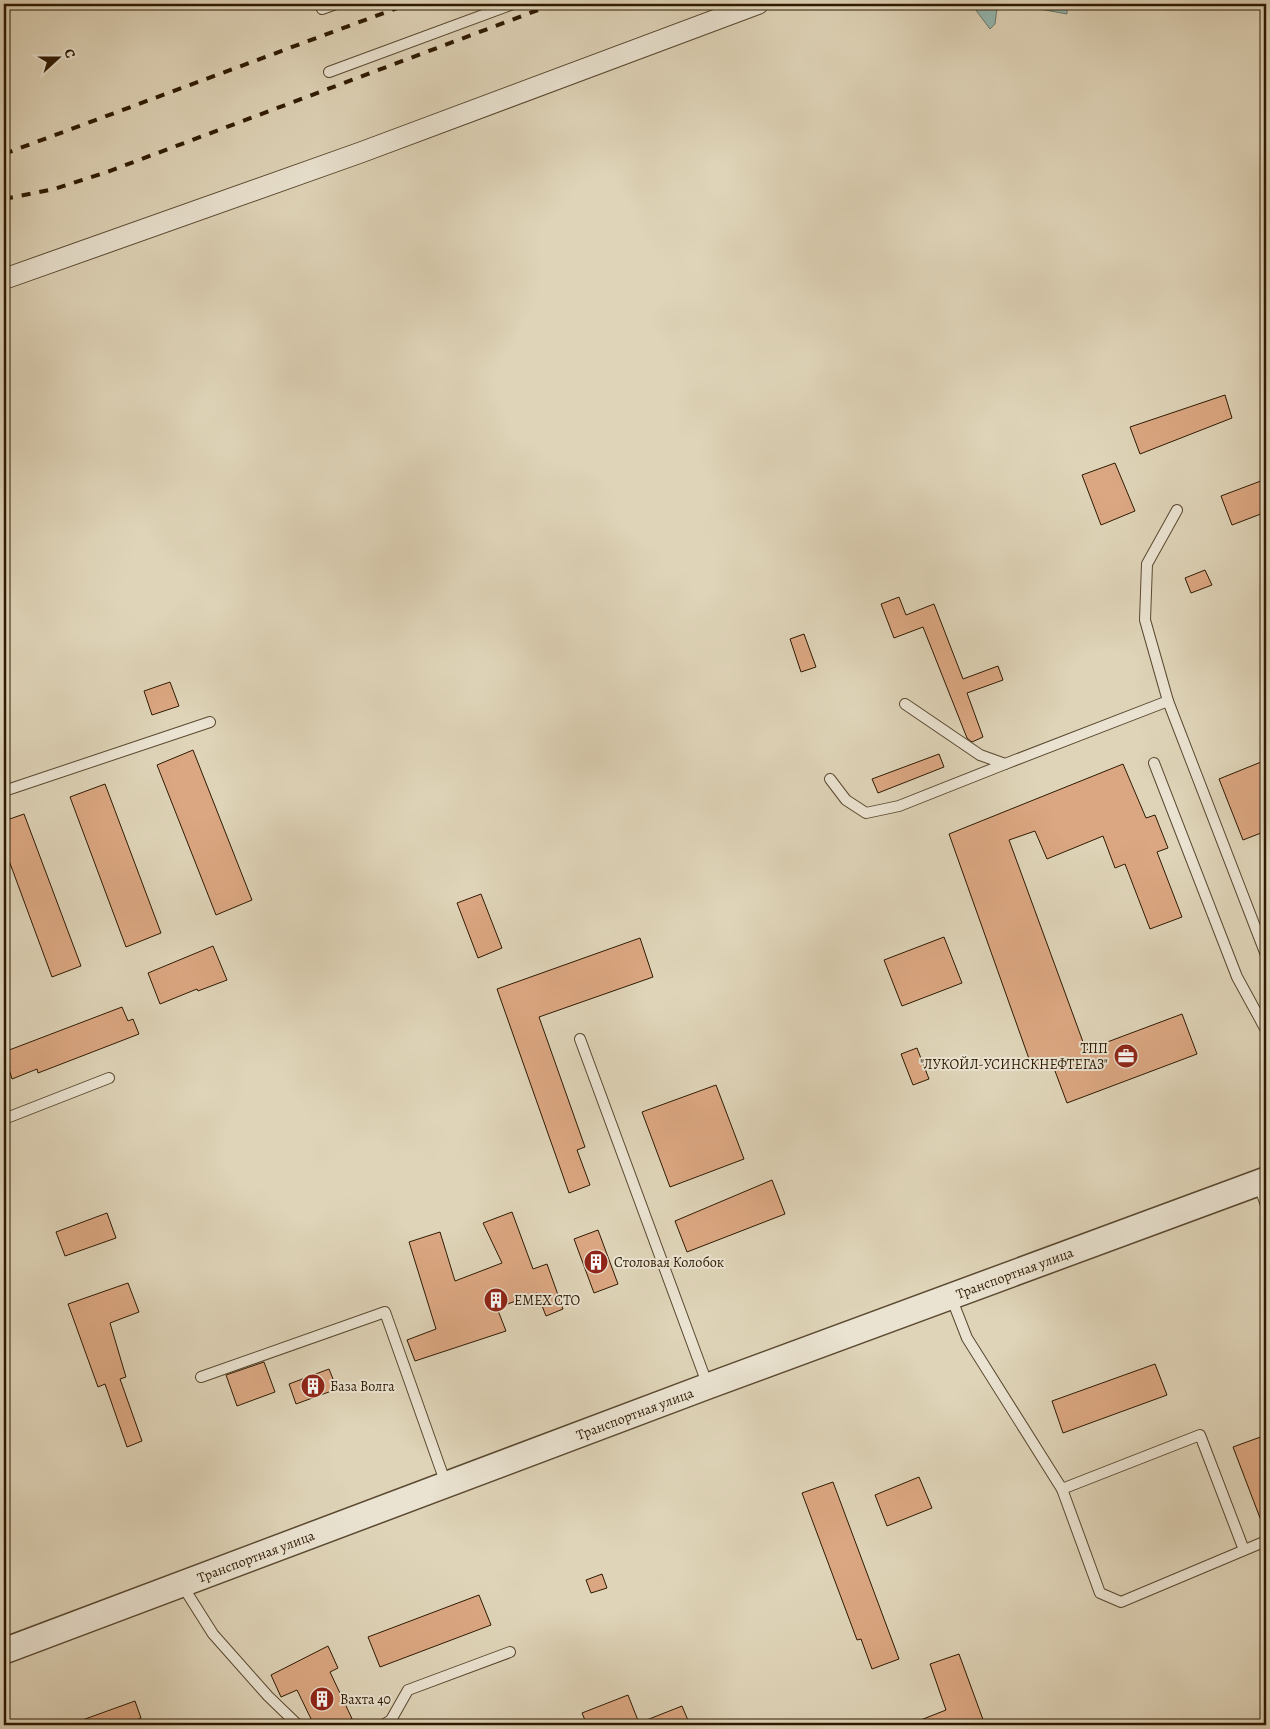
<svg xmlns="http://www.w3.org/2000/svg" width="1270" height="1729" viewBox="0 0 1270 1729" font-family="Alegreya,serif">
	<rect width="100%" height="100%" fill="#dfd4b8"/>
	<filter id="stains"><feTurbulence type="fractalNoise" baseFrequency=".004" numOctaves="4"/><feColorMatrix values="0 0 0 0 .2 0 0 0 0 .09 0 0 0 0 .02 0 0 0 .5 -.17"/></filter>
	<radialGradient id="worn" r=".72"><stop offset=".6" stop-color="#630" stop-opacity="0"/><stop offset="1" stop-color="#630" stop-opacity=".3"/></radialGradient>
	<polygon fill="#93b8b2" stroke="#6b796c" points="974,4 1067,4 1067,14 1023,6 997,8 995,24 990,29 975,9"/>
	<g fill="#dba782" stroke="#2e1a02">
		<polygon points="1225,395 1232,418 1140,454 1130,427"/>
		<polygon points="1115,463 1135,511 1101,525 1082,475"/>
		<polygon points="1266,479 1266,512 1232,525 1221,496"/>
		<polygon points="1205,570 1212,585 1191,593 1185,578"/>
		<polygon points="899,597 906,615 934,604 963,679 998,666 1003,680 967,693 983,737 972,742 967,738 923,627 894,638 881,604"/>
		<polygon points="804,634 816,667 801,672 790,639"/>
		<polygon points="170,682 179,706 152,715 144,691"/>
		<polygon points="193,750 252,900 216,915 157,765"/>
		<polygon points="939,754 944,767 878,793 872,779"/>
		<polygon points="1266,760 1266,831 1243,840 1219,779"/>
		<polygon points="1123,764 1146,818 1155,815 1168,848 1157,852 1182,917 1150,929 1125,864 1115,868 1103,836 1047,859 1035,831 1009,840 1086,1050 1182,1014 1197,1054 1067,1103 1052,1063 1033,1070 949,834"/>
		<polygon points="105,784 161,933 126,947 70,797"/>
		<polygon points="24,814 81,966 52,977 4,847 4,821"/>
		<polygon points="481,894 502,948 478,958 457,903"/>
		<polygon points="944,937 962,983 902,1006 884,960"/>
		<polygon points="640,938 653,977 539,1017 585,1147 577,1150 590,1185 569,1193 497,989"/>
		<polygon points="213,946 227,980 198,991 197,989 160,1004 148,973"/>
		<polygon points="122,1007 128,1021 133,1019 139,1034 38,1073 37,1069 12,1079 4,1052"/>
		<polygon points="917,1048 929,1079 913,1085 901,1054"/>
		<polygon points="716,1085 744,1159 670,1187 642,1112"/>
		<polygon points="772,1180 785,1214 687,1252 675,1221"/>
		<polygon points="512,1212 533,1269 547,1264 563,1309 546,1316 537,1293 497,1308 506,1331 415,1361 407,1340 436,1329 409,1242 440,1232 455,1281 502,1263 483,1223"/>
		<polygon points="107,1213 116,1238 65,1256 56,1232"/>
		<polygon points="598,1230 618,1284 594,1293 574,1239"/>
		<polygon points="128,1283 139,1312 110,1323 126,1377 120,1379 142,1441 127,1447 105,1384 98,1387 68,1304"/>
		<polygon points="264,1362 275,1392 237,1406 226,1375"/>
		<polygon points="1155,1364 1167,1395 1063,1433 1052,1401"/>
		<polygon points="329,1369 337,1389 296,1404 289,1384"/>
		<polygon points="1266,1435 1266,1531 1265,1531 1233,1447"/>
		<polygon points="919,1477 932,1508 887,1526 875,1495"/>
		<polygon points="833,1482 899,1659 872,1669 861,1639 857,1640 802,1493"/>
		<polygon points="602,1574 607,1588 591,1593 586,1580"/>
		<polygon points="479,1595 491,1625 380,1667 368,1637"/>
		<polygon points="328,1646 338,1668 330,1672 355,1725 314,1725 297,1690 281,1697 271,1675"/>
		<polygon points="959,1654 985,1725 908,1725 946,1710 930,1664"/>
		<polygon points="628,1695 639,1723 682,1706 690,1725 587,1725 582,1713"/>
		<polygon points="135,1701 141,1718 134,1721 136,1725 74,1725 74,1723"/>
	</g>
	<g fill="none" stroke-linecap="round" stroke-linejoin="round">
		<defs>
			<g id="service">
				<polyline points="322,9 336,4"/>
				<polyline points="329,72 513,4"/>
				<polyline points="1177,510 1147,564 1145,620 1168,701 1266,955"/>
				<polyline points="905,704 980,755 1005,764 1168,701"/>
				<polyline points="1154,763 1237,977 1266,1030"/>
				<polyline points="830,779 846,800 866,813 899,806 1005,764"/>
				<polyline points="4,791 210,722"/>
				<polyline points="580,1039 708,1386"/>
				<polyline points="4,1119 109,1078"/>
				<polyline points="1258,1183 1266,1205"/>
				<polyline points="951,1297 967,1338 1062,1489 1100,1593 1121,1602 1266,1541"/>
				<polyline points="201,1377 385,1312 446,1484"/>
				<polyline points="1062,1489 1200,1435 1244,1550"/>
				<polyline points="182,1585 213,1634 268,1696 298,1725"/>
				<polyline points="383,1725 391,1720 408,1690 510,1652"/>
			</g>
			<polyline id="minor" points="4,279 362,152 758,4"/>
			<g id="tertiary">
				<path id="s1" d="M4 1651 708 1386 1266 1180"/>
			</g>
		</defs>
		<use href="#service" stroke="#5a4830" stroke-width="12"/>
		<use href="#minor" stroke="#5a4830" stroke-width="22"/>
		<use href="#tertiary" stroke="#5a4830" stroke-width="28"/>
		<use href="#service" stroke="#eae3d1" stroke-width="10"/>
		<use href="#minor" stroke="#eae3d1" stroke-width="20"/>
		<use href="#tertiary" stroke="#eae3d1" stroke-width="25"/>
		<g stroke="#2e1a02" stroke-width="4" stroke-dasharray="9 9" stroke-linecap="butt">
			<polyline points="4,154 408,4"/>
			<polyline points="4,199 54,189 107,172 554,4"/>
		</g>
	</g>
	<defs>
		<symbol id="office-disc" viewBox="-11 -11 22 22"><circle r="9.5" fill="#8f2418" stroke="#eae3d1"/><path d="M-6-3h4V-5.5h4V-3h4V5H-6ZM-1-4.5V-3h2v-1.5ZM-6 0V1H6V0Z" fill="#fff"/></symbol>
		<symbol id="building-disc" viewBox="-11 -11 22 22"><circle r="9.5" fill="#8f2418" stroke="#eae3d1"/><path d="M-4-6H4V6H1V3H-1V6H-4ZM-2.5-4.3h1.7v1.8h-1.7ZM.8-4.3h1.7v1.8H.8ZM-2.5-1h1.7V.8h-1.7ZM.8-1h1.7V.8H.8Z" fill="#fff"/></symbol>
	</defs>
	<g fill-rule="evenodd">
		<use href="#office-disc" x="1112" y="1042" width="28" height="28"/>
		<use href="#building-disc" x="582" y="1248" width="28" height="28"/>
		<use href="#building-disc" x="482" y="1286" width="28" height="28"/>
		<use href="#building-disc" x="299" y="1372" width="28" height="28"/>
		<use href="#building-disc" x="308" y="1685" width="28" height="28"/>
	</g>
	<g text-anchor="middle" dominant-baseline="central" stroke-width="4" stroke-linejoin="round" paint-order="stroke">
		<g font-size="14" fill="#2e1a02" stroke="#eae3d1" text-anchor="start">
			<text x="1108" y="1048" text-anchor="end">ТПП<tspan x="1108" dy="16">"ЛУКОЙЛ-УСИНСКНЕФТЕГАЗ"</tspan></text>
			<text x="614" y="1262">Столовая Колобок</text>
			<text x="514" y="1300">EMEX СТО</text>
			<text x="330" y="1386">База Волга</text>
			<text x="340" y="1699">Вахта 40</text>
		</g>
		<g font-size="14" fill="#2e1a02" stroke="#eae3d1">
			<text stroke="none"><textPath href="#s1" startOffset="1079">Транспортная улица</textPath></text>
			<text stroke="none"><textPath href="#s1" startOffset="674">Транспортная улица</textPath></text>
			<text stroke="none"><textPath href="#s1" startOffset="269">Транспортная улица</textPath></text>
		</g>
	</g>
	<rect width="1270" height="1729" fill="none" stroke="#dfd4b8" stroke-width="20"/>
	<rect x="5" y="5" width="1260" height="1719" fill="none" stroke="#2e1a02" stroke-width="2.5"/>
	<rect x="10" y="10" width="1250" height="1709" fill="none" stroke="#2e1a02"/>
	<g transform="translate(58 58) rotate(69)" stroke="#eae3d1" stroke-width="4" paint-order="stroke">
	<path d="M0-4L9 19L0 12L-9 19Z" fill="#2e1a02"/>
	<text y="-8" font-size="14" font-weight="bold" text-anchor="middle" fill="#2e1a02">С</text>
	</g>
	<rect width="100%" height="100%" filter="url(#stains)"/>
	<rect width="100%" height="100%" fill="url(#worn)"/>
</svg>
